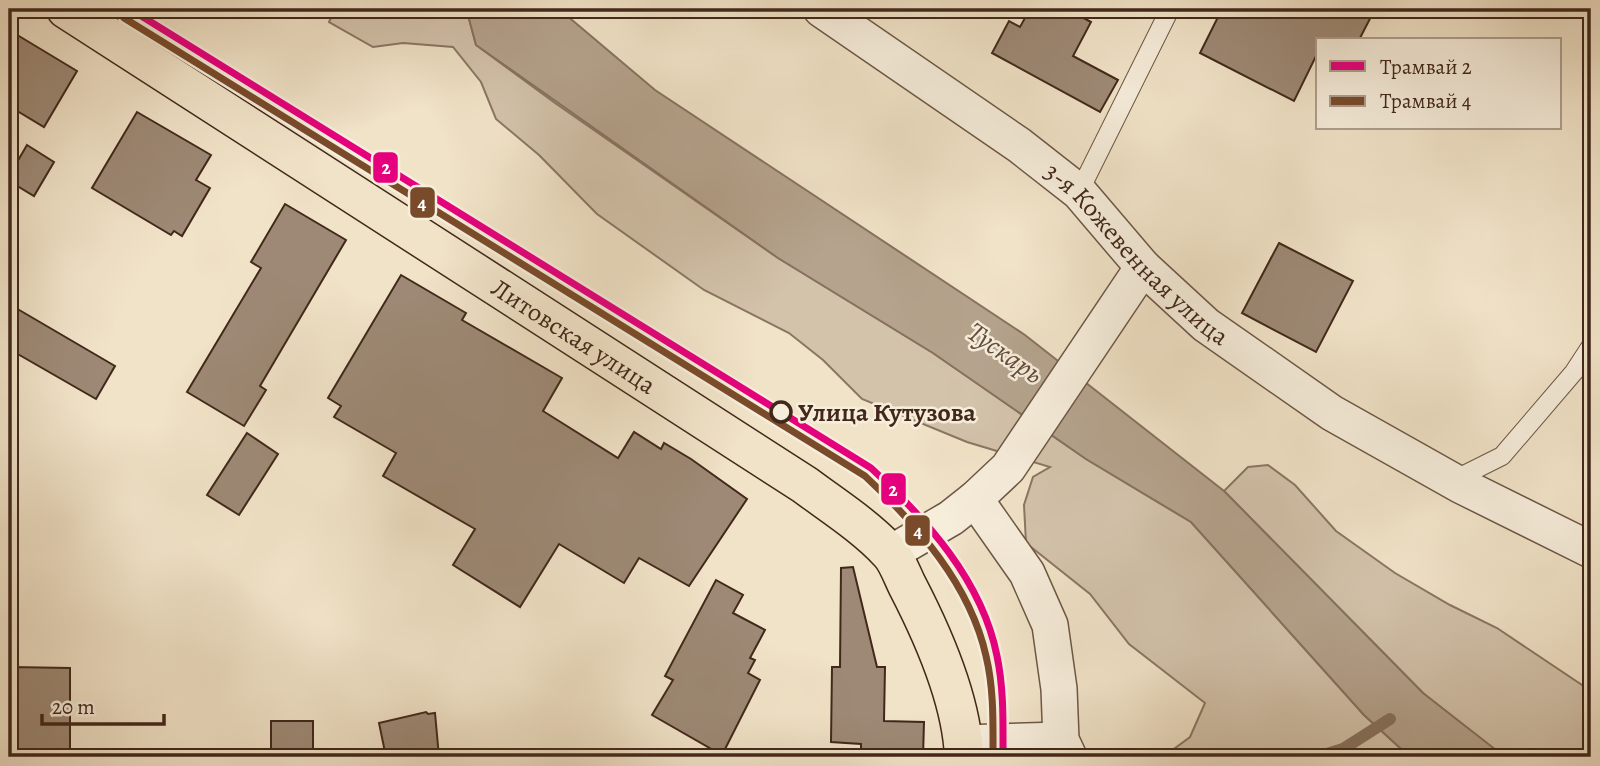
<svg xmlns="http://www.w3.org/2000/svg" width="1600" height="766" viewBox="0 0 1600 766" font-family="Alegreya,serif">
	<rect width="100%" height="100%" fill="#f1e3c8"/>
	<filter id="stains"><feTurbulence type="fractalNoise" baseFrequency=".00286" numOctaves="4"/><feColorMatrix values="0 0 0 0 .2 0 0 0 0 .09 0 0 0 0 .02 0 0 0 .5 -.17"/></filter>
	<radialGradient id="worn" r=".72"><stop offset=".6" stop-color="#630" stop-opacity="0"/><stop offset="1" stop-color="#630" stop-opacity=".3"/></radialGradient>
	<g fill="#d3c3ab" stroke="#8a7663" stroke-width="2">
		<polygon points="335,9 453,9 468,15 476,45 555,103 778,258 933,353 1086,459 1191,522 1364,715 1410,757 1163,757 1190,737 1205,703 1129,644 1090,594 1026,543 1024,505 1033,477 1050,467 967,442 862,399 823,360 789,333 704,290 597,214 539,155 496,119 481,82 453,47 403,43 373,47 329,22"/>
		<polygon points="1268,465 1295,485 1336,531 1395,573 1450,605 1497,628 1582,685 1591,694 1591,757 1505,757 1491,748 1423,693 1224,491 1248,467"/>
	</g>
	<polygon fill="#b5a38d" stroke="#87725f" stroke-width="2" points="453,9 559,9 655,90 1025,335 1224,491 1423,693 1505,757 1410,757 1364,715 1191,522 1086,459 933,353 778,258 476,45 468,15"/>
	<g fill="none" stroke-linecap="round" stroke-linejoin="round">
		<polyline stroke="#87725f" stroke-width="12" points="1317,757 1343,749 1390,719"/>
	</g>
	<g fill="#9d8975" stroke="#41281b" stroke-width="2">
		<polygon points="1030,9 1067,9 1091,22 1073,56 1118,80 1100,112 992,53 1009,21 1020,27"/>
		<polygon points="1222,9 1375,9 1359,40 1318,40 1318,52 1294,101 1200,53"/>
		<polygon points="9,30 77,71 44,127 9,106"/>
		<polygon points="137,112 211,155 196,180 210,188 182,236 174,231 171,235 92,188"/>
		<polygon points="27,145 54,162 34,196 9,181 9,176"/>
		<polygon points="285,204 346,240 260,386 266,390 244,426 187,392 261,268 251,262"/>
		<polygon points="1279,243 1353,281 1316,352 1242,313"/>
		<polygon points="401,275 466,313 462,320 562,378 543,411 618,458 634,432 661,449 664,443 691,459 747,499 689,586 639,558 624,583 559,544 520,607 453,565 475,529 383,476 396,453 334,417 341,406 328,398"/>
		<polygon points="9,304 115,366 96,399 9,349"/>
		<polygon points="247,433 278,454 239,515 207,495"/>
		<polygon points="853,567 877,667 885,667 884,721 924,722 923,757 861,757 861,744 831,742 832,667 840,667 841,568"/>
		<polygon points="716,580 743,595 733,613 765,630 750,658 755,660 748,673 760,680 722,755 652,715 673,680 665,676"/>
		<polygon points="10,667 70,668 70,757 9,757"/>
		<polygon points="426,712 428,714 435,713 439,757 386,757 379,723"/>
		<rect x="271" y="721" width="42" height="36"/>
	</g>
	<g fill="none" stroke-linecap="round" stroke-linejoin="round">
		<defs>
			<g id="lane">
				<polyline points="1079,192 1170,9"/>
				<polyline points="1449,477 1462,476 1502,456 1574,372 1591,346"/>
			</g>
			<g id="street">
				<path id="s1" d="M821 9 1019 145 1079 192 1143 267 1206 325 1332 413 1460 485 1591 550"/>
				<polyline points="975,499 1027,573 1050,625 1059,689 1061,740 1069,757"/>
				<polyline points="891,553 951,518 975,499 1008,468 1143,267"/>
				<polyline points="963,743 1061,740"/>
			</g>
			<g id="primary">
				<path id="s2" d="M66 9 805 485C833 506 865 526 889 552 897 560 902 575 907 585 933 635 962 700 964 757"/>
			</g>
		</defs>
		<use href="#lane" stroke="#6d5746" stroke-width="20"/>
		<use href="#street" stroke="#6d5746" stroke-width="38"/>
		<use href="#primary" stroke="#41281b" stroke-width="41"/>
		<use href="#lane" stroke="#f6eddb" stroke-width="18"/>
		<use href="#street" stroke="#f6eddb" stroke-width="35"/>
		<use href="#primary" stroke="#f1e3c8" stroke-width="38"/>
		<defs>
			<path id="tram-1" d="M130 9 871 468C926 519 982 580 997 656 1004 689 1003 723 1003 757"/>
			<path id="tram-2" d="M124 18 865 476C917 525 970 584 986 656 994 689 993 723 993 757"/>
		</defs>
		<use href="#tram-1" stroke="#f6eddb" stroke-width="12"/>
		<use href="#tram-2" stroke="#f6eddb" stroke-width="12"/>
		<use href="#tram-1" stroke="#e5007d" stroke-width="7"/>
		<use href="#tram-2" stroke="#7a4b2a" stroke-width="7"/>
	</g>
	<circle fill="#f6eddb" stroke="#41281b" stroke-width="3.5" cx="781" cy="412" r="10"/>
	<g text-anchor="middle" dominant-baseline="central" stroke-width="5" stroke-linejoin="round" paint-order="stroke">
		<g font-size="26" fill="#41281b" stroke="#f6eddb">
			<text stroke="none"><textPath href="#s1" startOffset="401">3-я Кожевенная улица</textPath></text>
			<text stroke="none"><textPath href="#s2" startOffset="604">Литовская улица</textPath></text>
		</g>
		<g font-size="26" font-weight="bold" fill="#41281b" stroke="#f6eddb" text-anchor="start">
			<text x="798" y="412">Улица Кутузова</text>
		</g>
		<g font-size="28" font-style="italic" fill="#644d3d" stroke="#f6eddb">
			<text transform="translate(1005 353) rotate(35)">Тускарь</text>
		</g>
	</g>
	<g stroke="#f6eddb" stroke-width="2.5">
		<rect x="372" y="151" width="27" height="33" rx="7" fill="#e5007d"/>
		<rect x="409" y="186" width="27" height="33" rx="7" fill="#7a4b2a"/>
		<rect x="880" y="472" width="27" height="34" rx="7" fill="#e5007d"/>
		<rect x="904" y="514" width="27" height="33" rx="7" fill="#7a4b2a"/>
	</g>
	<g font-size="19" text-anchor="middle" font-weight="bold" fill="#fff">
		<text x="386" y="174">2</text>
		<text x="422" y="209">4</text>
		<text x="893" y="496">2</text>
		<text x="918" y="537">4</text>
	</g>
	<rect width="1600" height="766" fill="none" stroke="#f1e3c8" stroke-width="35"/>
	<rect x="10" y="10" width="1579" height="745" fill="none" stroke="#41281b" stroke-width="3.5"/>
	<rect x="18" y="18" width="1565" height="731" fill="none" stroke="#41281b" stroke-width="2"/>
	<rect x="1316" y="38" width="245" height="91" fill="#f6eddb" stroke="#ae9e8e" stroke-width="2"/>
	<rect x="1330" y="61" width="35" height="10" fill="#e5007d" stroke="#ae9e8e" stroke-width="2"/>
	<text x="1380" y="74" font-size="21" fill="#41281b">Трамвай 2</text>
	<rect x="1330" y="96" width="35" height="10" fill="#7a4b2a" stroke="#ae9e8e" stroke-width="2"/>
	<text x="1380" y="108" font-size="21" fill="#41281b">Трамвай 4</text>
	<path d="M42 714v10h122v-10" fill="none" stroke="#41281b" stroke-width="3.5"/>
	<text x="52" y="714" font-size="21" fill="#41281b" stroke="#f6eddb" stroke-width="5" paint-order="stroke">20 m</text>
	<rect width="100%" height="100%" filter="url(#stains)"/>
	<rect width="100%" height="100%" fill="url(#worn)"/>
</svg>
